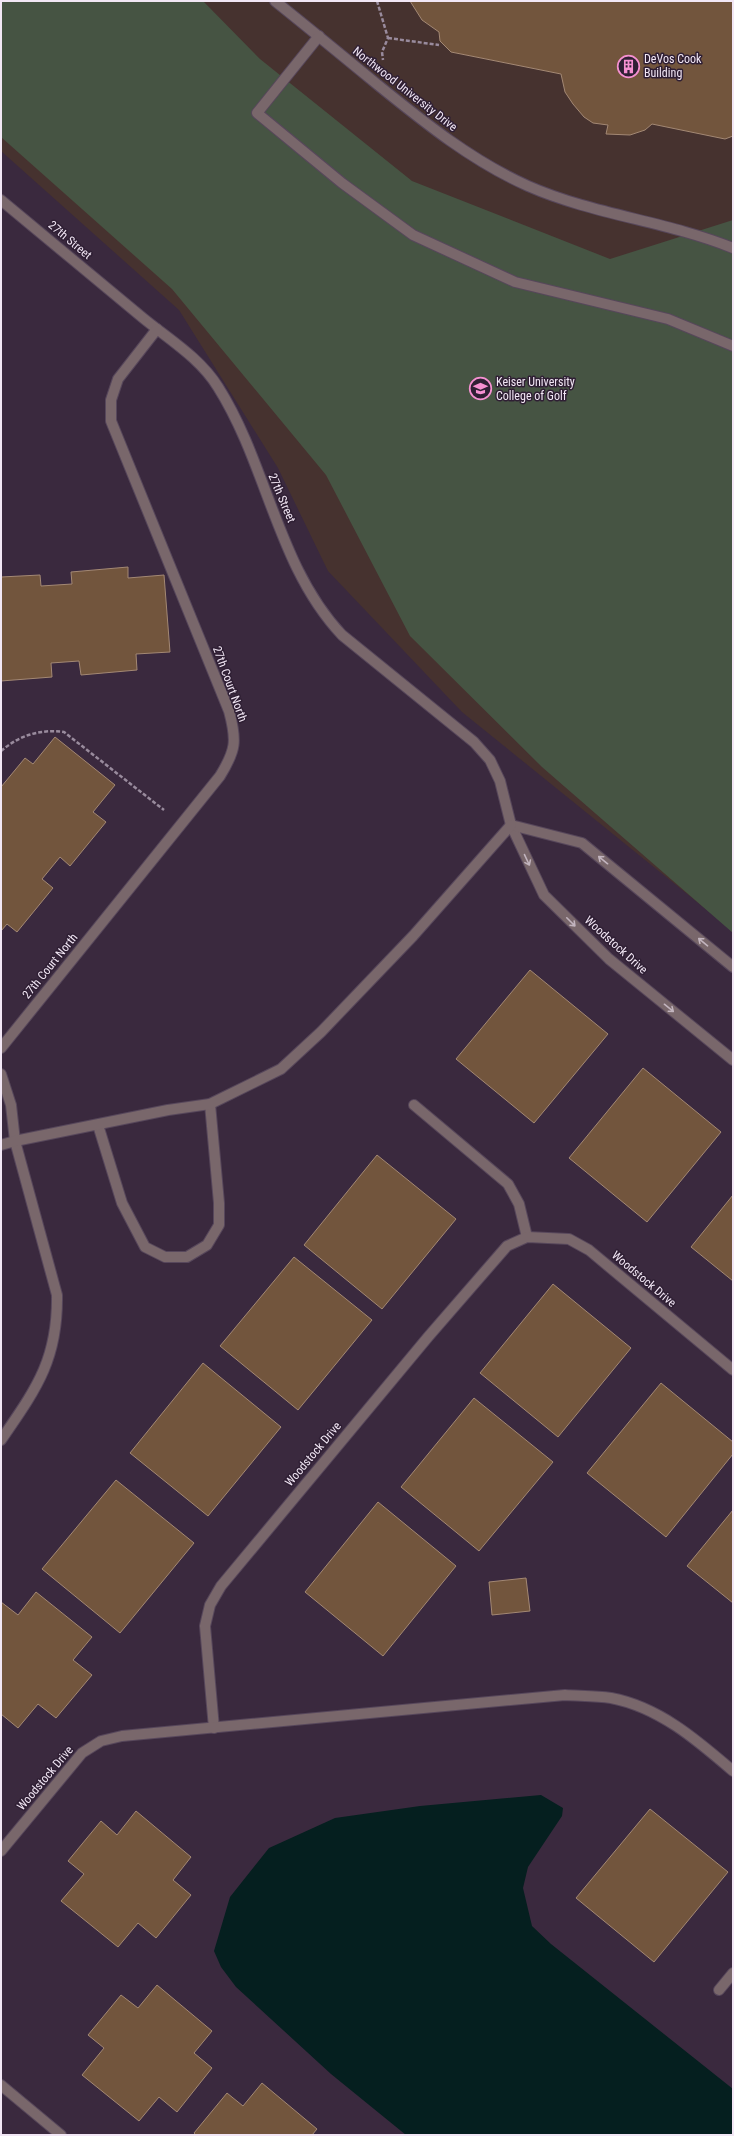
<svg xmlns="http://www.w3.org/2000/svg" width="734" height="2136" viewBox="0 0 734 2136" font-family="'Roboto Condensed',sans-serif">
	<rect width="100%" height="100%" fill="#3a293e"/>
	<polygon fill="#46322f" points="1,1 733,1 733,931 462,712 328,571 278,468 179,310 1,151"/>
	<polygon fill="#465443" points="1,1 203,1 260,59 412,181 610,259 733,220 733,933 542,767 410,636 326,475 172,289 1,137"/>
	<polygon fill="#051f1f" points="541,1795 563,1808 562,1816 528,1867 523,1888 532,1926 551,1944 733,2089 733,2135 406,2135 331,2074 236,1987 221,1967 214,1951 230,1897 269,1848 335,1818 420,1806"/>
	<g fill="#72553d" stroke="#a38874">
		<polygon points="410,1 733,1 733,136 725,139 652,124 645,130 630,135 606,134 608,125 593,123 584,117 573,104 565,92 561,74 451,52 440,41 439,32 422,20"/>
		<polygon points="128,567 128,578 164,575 170,652 136,654 137,670 81,675 79,661 51,663 52,677 1,681 1,577 40,575 41,586 72,584 71,572"/>
		<polygon points="55,737 115,785 93,812 106,822 70,866 60,857 42,879 53,888 17,932 7,924 1,931 1,787 25,758 33,764"/>
		<polygon points="530,970 608,1034 534,1123 456,1059"/>
		<polygon points="643,1068 721,1132 647,1222 569,1158"/>
		<polygon points="377,1155 456,1219 382,1309 304,1245"/>
		<polygon points="733,1195 733,1281 691,1247"/>
		<polygon points="294,1257 372,1320 298,1410 220,1346"/>
		<polygon points="553,1284 631,1348 558,1437 480,1373"/>
		<polygon points="203,1363 281,1427 208,1516 130,1453"/>
		<polygon points="661,1383 733,1442 733,1454 666,1537 587,1473"/>
		<polygon points="474,1398 553,1462 479,1551 401,1487"/>
		<polygon points="116,1480 194,1543 120,1633 42,1569"/>
		<polygon points="378,1502 456,1566 383,1656 305,1592"/>
		<polygon points="733,1510 733,1603 687,1566"/>
		<polygon points="526,1578 530,1611 492,1615 489,1582"/>
		<polygon points="36,1592 92,1637 73,1660 92,1675 56,1718 38,1704 18,1728 1,1714 1,1602 18,1615"/>
		<polygon points="650,1809 728,1872 654,1962 576,1898"/>
		<polygon points="136,1811 191,1857 173,1880 191,1895 156,1938 138,1923 118,1947 61,1901 84,1874 68,1861 101,1821 117,1835"/>
		<polygon points="157,1985 212,2031 194,2053 212,2068 177,2112 159,2097 139,2121 82,2075 104,2048 88,2035 121,1995 138,2008"/>
		<polygon points="262,2083 317,2129 312,2135 196,2135 194,2133 227,2093 243,2106"/>
	</g>
	<g fill="none" stroke-linecap="round" stroke-linejoin="round">
		<defs>
			<g id="minor">
				<path d="M275 1C310 29 344 57 378 85 425 123 472 161 528 186 594 215 666 221 733 248"/>
				<polyline points="319,36 257,113 342,183 413,235 515,282 668,319 733,346"/>
				<path d="M1 200C48 239 96 279 143 318 170 340 200 358 218 387 268 466 277 566 342 635L474 742 490 760 500 781 511 825 544 895 609 959 733 1060"/>
				<polyline points="511,825 582,843 733,967"/>
				<path d="M1 1048 220 776C236 750 237 741 229 711L111 421V400L118 379 157 329"/>
				<path d="M1 1074 11 1105 15 1141 57 1295C58 1360 36 1389 1 1440"/>
				<polyline points="414,1105 508,1184 519,1204 527,1237"/>
				<polyline points="98,1125 122,1203 145,1247 165,1257 187,1257 207,1245 219,1225 219,1203 210,1104"/>
				<polyline points="1,1145 15,1141 168,1110 210,1104 281,1069 321,1032 413,936 511,825"/>
				<polyline points="214,1728 205,1626 210,1605 221,1586 428,1337 507,1246 527,1237 569,1239 589,1250 733,1370"/>
				<path d="M1 1851 82 1753 101 1741 122 1736 565 1695C580 1696 596 1696 611 1698 659 1707 697 1740 733 1771"/>
				<polyline points="719,1990 733,1973"/>
				<polyline points="1,2085 61,2135"/>
			</g>
		</defs>
		<use href="#minor" stroke="#57475b" stroke-width="12"/>
		<g stroke="#998b9d" stroke-width="2.5" stroke-dasharray="4 2" stroke-linecap="butt">
			<polyline points="377,1 388,38 382,52 383,60"/>
			<polyline points="388,38 439,45"/>
			<path d="M1 751C20 735 40 729 64 732L164 810"/>
		</g>
		<use href="#minor" stroke="#79676b" stroke-width="10"/>
	</g>
	<defs><path id="oneway-shaft" d="M-6 0H5M1.5-3L5.5 0L1.5 3" fill="none" stroke-width="1.6" stroke-linecap="round" stroke-linejoin="round"/></defs>
	<g stroke="#c2b4be">
		<use href="#oneway-shaft" transform="translate(527 860) rotate(65)"/>
		<use href="#oneway-shaft" transform="translate(603 860) rotate(-141)"/>
		<use href="#oneway-shaft" transform="translate(571 922) rotate(45)"/>
		<use href="#oneway-shaft" transform="translate(703 942) rotate(-140)"/>
		<use href="#oneway-shaft" transform="translate(669 1008) rotate(39)"/>
	</g>
	<defs>
		<symbol id="building-ring" viewBox="-11 -11 22 22"><circle r="9.5" fill="#2f1f34" stroke="#f590d1" stroke-width="1.5"/><path d="M-4-6H4V6H1V3H-1V6H-4ZM-2.5-4.3h1.7v1.8h-1.7ZM.8-4.3h1.7v1.8H.8ZM-2.5-1h1.7V.8h-1.7ZM.8-1h1.7V.8H.8Z" fill="#f590d1"/></symbol>
		<symbol id="university-ring" viewBox="-11 -11 22 22"><circle r="9.5" fill="#2f1f34" stroke="#f590d1" stroke-width="1.5"/><path d="M0-5L7-2L0 1L-7-2ZM-4 1L0 2.5L4 1V4Q0 6-4 4Z" fill="#f590d1"/></symbol>
	</defs>
	<g fill-rule="evenodd">
		<use href="#building-ring" x="616" y="54" width="25" height="25"/>
		<use href="#university-ring" x="468" y="376" width="25" height="25"/>
	</g>
	<g text-anchor="middle" dominant-baseline="central" stroke-width="3" stroke-linejoin="round" paint-order="stroke">
		<g font-size="12" fill="#f2e7f5" stroke="#2f1f34" text-anchor="start">
			<text x="644" y="59">DeVos Cook<tspan x="644" dy="14">Building</tspan></text>
			<text x="496" y="382">Keiser University<tspan x="496" dy="14">College of Golf</tspan></text>
		</g>
		<g font-size="12" fill="#f2e7f5" stroke="#2f1f34">
			<text transform="translate(405 89) rotate(38)">Northwood University Drive</text>
			<text transform="translate(70 240) rotate(40)">27th Street</text>
			<text transform="translate(282 498) rotate(67)">27th Street</text>
			<text transform="translate(230 684) rotate(70)">27th Court North</text>
			<text transform="translate(616 945) rotate(42)">Woodstock Drive</text>
			<text transform="translate(50 966) rotate(-51)">27th Court North</text>
			<text transform="translate(644 1279) rotate(40)">Woodstock Drive</text>
			<text transform="translate(313 1454) rotate(-50)">Woodstock Drive</text>
			<text transform="translate(45 1778) rotate(-50)">Woodstock Drive</text>
		</g>
	</g>
	<rect width="734" height="2136" fill="none" stroke="#f2e7f5" stroke-width="4"/>
</svg>
